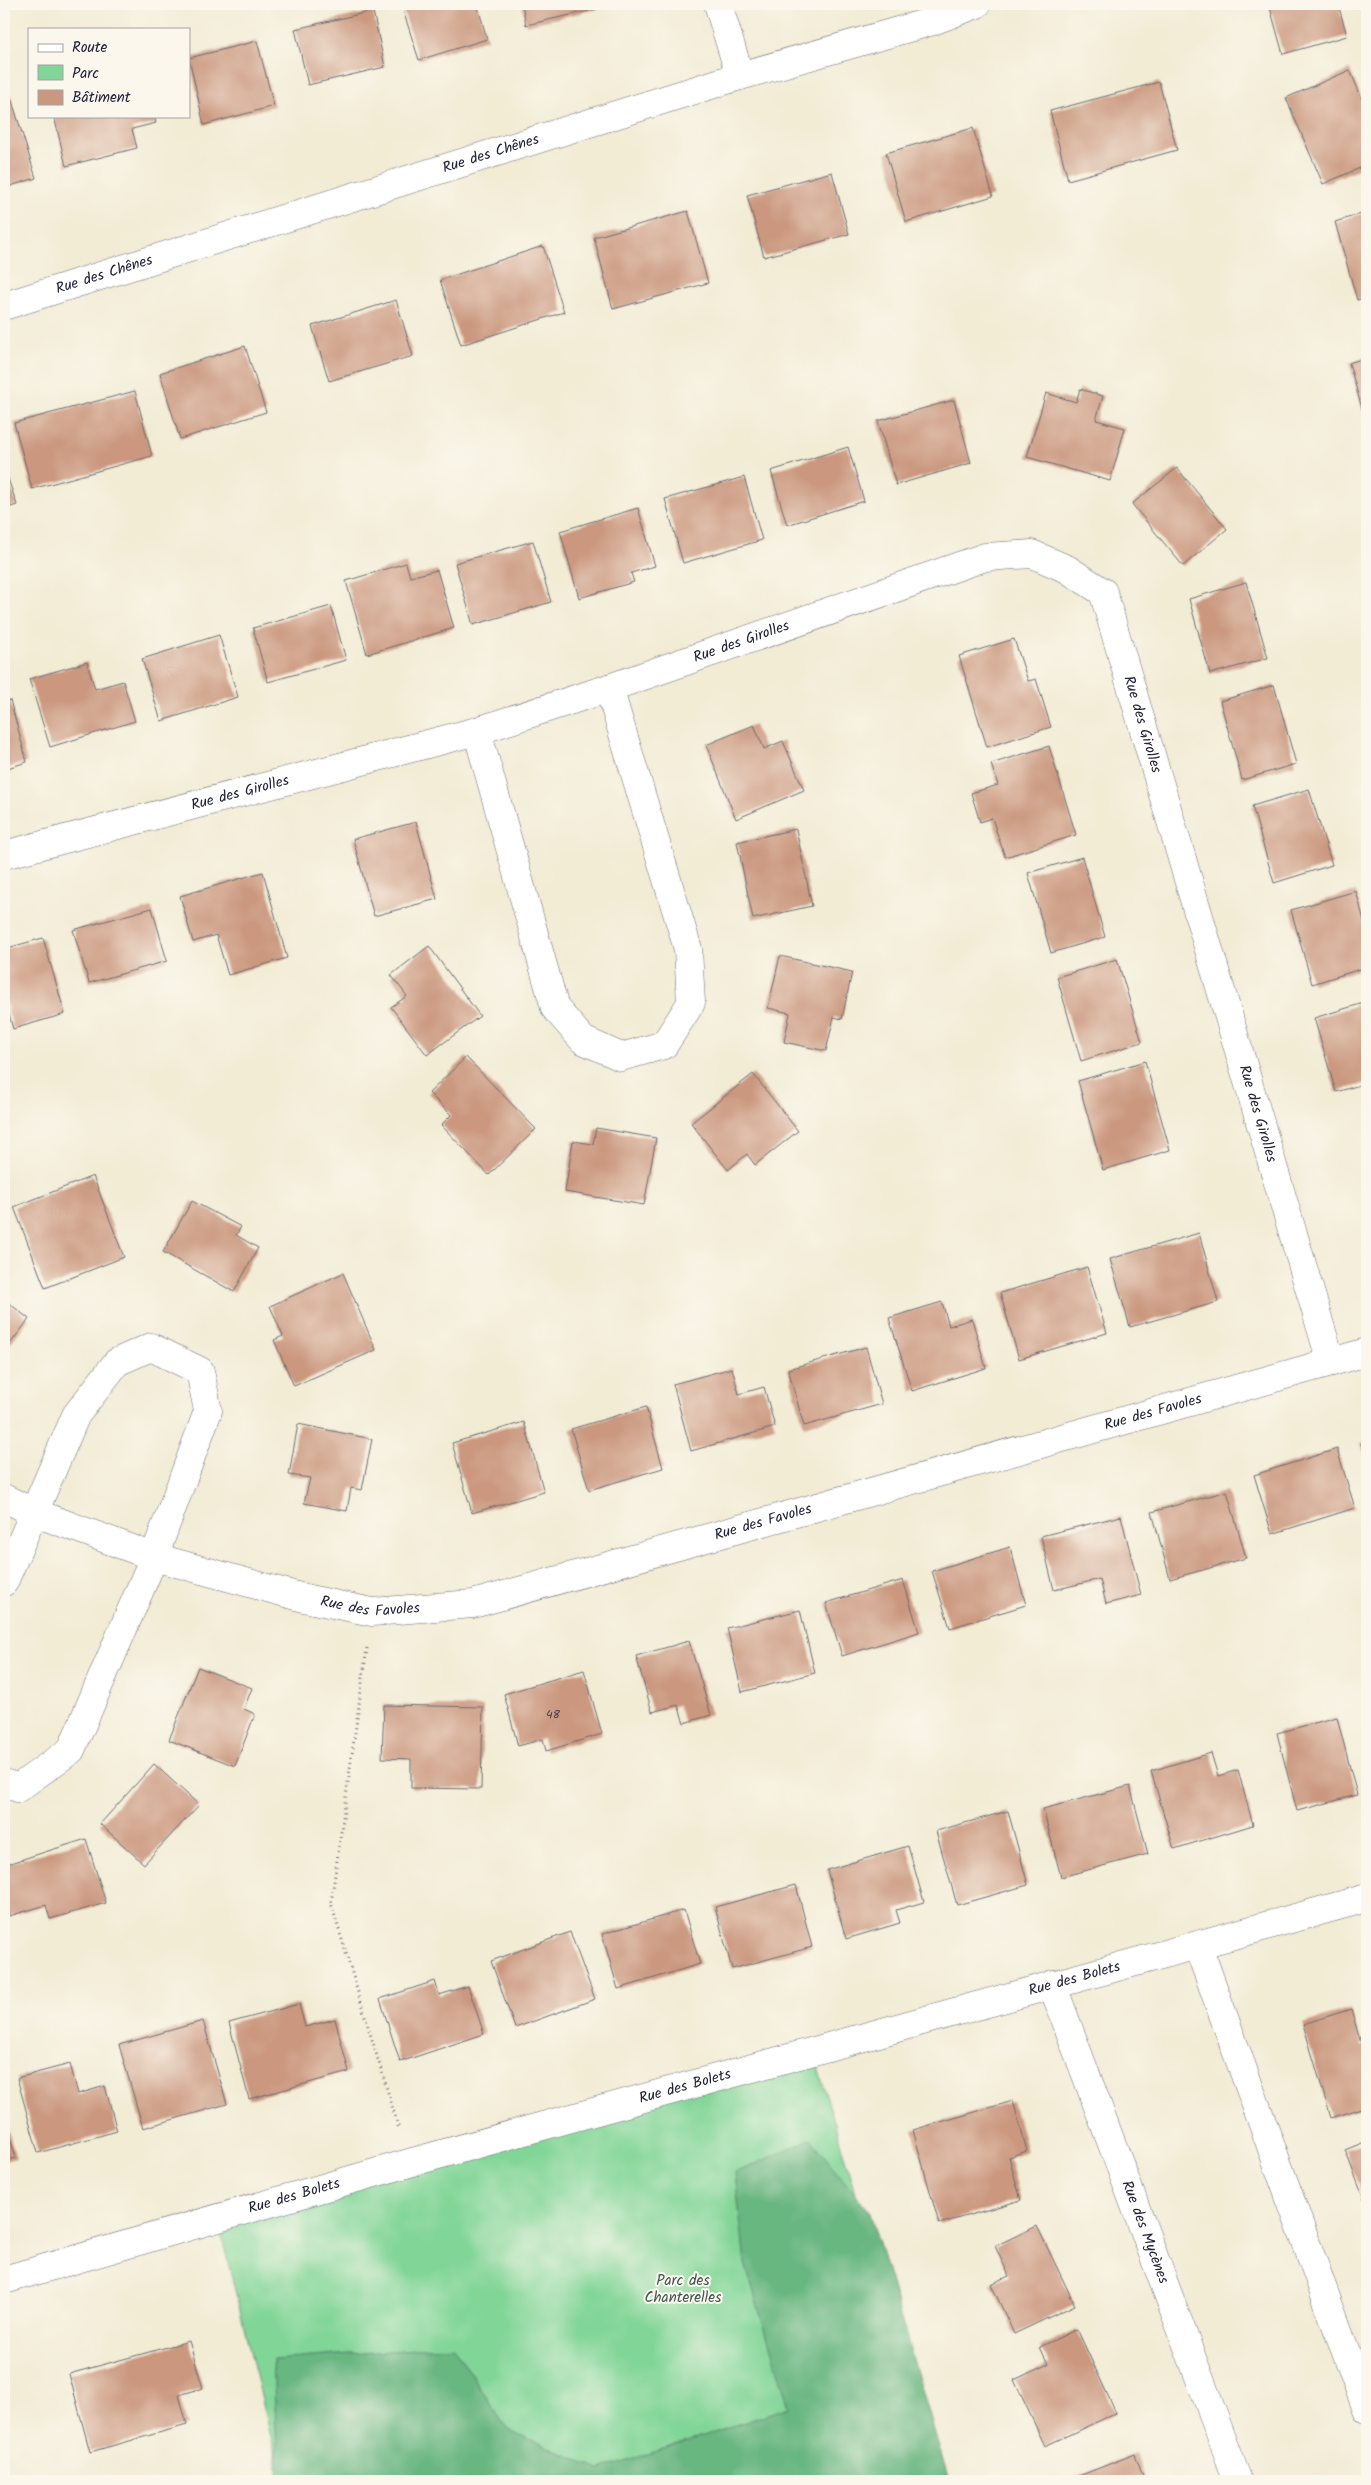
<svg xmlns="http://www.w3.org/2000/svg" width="1371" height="2485" viewBox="0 0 1371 2485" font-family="Kalam,sans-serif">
	<rect width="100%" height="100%" fill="#fbf7ec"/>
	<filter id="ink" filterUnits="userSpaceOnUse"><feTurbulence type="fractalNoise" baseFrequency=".02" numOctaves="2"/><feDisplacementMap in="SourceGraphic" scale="10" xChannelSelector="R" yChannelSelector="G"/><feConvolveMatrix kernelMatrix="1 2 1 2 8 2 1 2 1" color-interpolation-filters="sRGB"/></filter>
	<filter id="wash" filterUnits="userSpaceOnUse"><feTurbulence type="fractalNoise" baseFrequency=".0096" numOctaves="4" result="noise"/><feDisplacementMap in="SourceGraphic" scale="20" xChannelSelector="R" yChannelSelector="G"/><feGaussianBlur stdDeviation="1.12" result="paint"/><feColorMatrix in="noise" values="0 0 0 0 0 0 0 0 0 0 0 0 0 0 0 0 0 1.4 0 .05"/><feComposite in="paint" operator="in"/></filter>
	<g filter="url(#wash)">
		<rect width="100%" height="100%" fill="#f2ecd5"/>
		<polygon fill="#81d597" stroke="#527c69" points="815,2057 940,2481 282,2481 216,2213"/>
		<polygon fill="#68b680" stroke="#456c5e" points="811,2139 870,2213 949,2481 278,2481 273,2360 453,2346 507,2429 600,2470 789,2407 745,2264 735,2173"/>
		<g id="blocks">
			<g fill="#cb987f">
				<polygon points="401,4 477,4 487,39 419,60"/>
				<polygon points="522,4 596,4 597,9 526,25"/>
				<polygon points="1269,4 1338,4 1347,36 1283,54"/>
				<polygon points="373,11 385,67 308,85 295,29"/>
				<polygon points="257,41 274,106 204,125 189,58"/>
				<polygon points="1350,70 1367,111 1367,165 1323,184 1286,98"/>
				<polygon points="1159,82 1177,150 1068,180 1050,111"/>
				<polygon points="8,88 36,178 4,188 4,90"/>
				<polygon points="54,116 154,116 156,123 132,129 137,148 66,166"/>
				<polygon points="973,128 993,196 906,222 886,153"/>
				<polygon points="832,172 849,234 764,257 747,195"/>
				<polygon points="688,211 708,283 613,309 594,237"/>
				<polygon points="1367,212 1367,297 1357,300 1335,222"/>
				<polygon points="543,246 564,312 461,345 440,280"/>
				<polygon points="396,300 413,356 329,381 312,326"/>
				<polygon points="245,346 266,412 180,439 160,373"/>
				<polygon points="1367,357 1367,426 1349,363"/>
				<polygon points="1080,389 1103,396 1096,420 1125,428 1110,481 1027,457 1046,393 1076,402"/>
				<polygon points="135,391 152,456 32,489 14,423"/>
				<polygon points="954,400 971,463 896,485 878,421"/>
				<polygon points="848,447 864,501 787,525 771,471"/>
				<polygon points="4,467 17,505 4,509"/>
				<polygon points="1177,468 1227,529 1183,566 1132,504"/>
				<polygon points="744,477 762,540 683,563 665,499"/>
				<polygon points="638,508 655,566 631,573 634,582 579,598 560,531"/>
				<polygon points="533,541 551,602 473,625 455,563"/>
				<polygon points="406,563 410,577 437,570 454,628 367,654 346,581"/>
				<polygon points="1246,582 1268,658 1210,674 1189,599"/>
				<polygon points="331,606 346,660 268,682 253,628"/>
				<polygon points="219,635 238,697 161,721 142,659"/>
				<polygon points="1014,639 1028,681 1036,679 1051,727 987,747 959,656"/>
				<polygon points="87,662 95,689 123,681 135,721 50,747 29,679"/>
				<polygon points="1274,685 1296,764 1242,780 1220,701"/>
				<polygon points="10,700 27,762 4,769 4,702"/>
				<polygon points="754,725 764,749 783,741 804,790 736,819 706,745"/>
				<polygon points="1049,746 1076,835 1005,857 992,818 980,822 971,793 998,785 991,764"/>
				<polygon points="1309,789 1332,865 1274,883 1252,806"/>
				<polygon points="416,822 437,899 374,916 353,839"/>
				<polygon points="796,829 812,906 753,919 737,842"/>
				<polygon points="1082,857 1105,937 1051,953 1028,873"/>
				<polygon points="263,872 287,958 228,975 216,935 193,942 180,896"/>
				<polygon points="1356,891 1367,932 1367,967 1312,984 1291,910"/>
				<polygon points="152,908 167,961 89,983 73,930"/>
				<polygon points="43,938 65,1014 13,1029 6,1003 4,1004 4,949"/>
				<polygon points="429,946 480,1016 427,1055 391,1007 407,996 391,975"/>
				<polygon points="780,956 852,972 842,1019 834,1017 826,1051 784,1042 790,1013 768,1008"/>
				<polygon points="1117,959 1142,1042 1081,1061 1057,977"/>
				<polygon points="1367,1002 1367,1083 1336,1092 1314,1018"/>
				<polygon points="466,1057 536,1129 489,1175 441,1125 451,1115 429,1093"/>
				<polygon points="1145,1061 1170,1150 1103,1170 1078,1081"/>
				<polygon points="753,1074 798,1131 755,1165 747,1154 728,1170 691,1123"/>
				<polygon points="596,1128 656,1138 644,1205 565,1192 573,1141 593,1144"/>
				<polygon points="93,1176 124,1257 45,1288 14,1207"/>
				<polygon points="192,1201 241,1227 236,1235 258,1248 234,1292 163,1252"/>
				<polygon points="1199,1233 1218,1302 1130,1327 1110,1259"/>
				<polygon points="1087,1267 1107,1333 1019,1359 1000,1293"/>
				<polygon points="343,1273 376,1350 294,1386 274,1340 283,1336 270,1306"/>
				<polygon points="4,1299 29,1319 4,1352"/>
				<polygon points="942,1302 949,1326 972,1319 986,1368 912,1391 889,1318"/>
				<polygon points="866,1347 882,1404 804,1426 788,1369"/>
				<polygon points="732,1368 739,1394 764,1387 775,1427 691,1451 673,1384"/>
				<polygon points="646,1407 663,1468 589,1490 571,1429"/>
				<polygon points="524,1422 544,1492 472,1513 452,1443"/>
				<polygon points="298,1424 372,1439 362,1490 351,1488 347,1511 304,1503 310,1478 289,1475"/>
				<polygon points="1367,1442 1367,1461 1361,1443"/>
				<polygon points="1337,1449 1355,1508 1272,1534 1254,1475"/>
				<polygon points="1227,1491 1246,1558 1170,1579 1152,1512"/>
				<polygon points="1121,1516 1141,1595 1106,1604 1100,1579 1054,1590 1041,1536"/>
				<polygon points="1010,1547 1026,1605 950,1628 932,1571"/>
				<polygon points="903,1580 919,1632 842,1656 826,1603"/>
				<polygon points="800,1610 815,1673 742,1692 727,1628"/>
				<polygon points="689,1641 711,1715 684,1723 678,1705 652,1712 636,1656"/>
				<polygon points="198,1667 252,1688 244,1709 255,1714 235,1766 169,1740"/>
				<polygon points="584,1670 602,1734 546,1751 543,1739 518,1746 504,1694"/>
				<polygon points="384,1705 483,1707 481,1789 411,1788 411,1759 382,1758"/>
				<polygon points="1337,1717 1357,1795 1297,1811 1277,1733"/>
				<polygon points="1211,1753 1218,1776 1238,1770 1253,1825 1174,1849 1151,1771"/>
				<polygon points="154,1764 199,1805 144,1864 100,1824"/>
				<polygon points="1130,1786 1148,1854 1061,1877 1043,1809"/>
				<polygon points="1008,1811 1028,1885 957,1905 936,1831"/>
				<polygon points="86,1839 106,1903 50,1919 46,1905 9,1916 4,1898 4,1865"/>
				<polygon points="908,1846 924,1902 896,1910 900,1923 846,1939 827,1870"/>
				<polygon points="796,1885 812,1947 732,1969 715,1907"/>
				<polygon points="684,1910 700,1964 618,1989 602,1934"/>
				<polygon points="570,1932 595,1999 515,2028 491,1961"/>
				<polygon points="435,1981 439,1995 468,1986 484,2034 400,2062 380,1999"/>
				<polygon points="299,2004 305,2027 335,2019 349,2072 249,2099 229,2023"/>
				<polygon points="1351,2009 1362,2047 1367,2046 1367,2106 1331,2118 1303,2024"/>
				<polygon points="203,2021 227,2104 143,2128 119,2045"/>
				<polygon points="70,2064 78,2094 105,2086 117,2131 38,2153 17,2078"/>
				<polygon points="1013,2101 1027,2151 1009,2157 1021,2200 939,2224 913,2130"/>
				<polygon points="4,2117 16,2158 4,2161"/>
				<polygon points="1367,2141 1367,2207 1345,2150"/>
				<polygon points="1037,2226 1075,2305 1014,2334 991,2284 1009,2276 995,2246"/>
				<polygon points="1077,2329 1116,2413 1045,2446 1014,2380 1048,2364 1040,2347"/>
				<polygon points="189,2341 203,2388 179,2395 187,2425 90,2452 69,2374"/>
				<polygon points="1135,2454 1145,2481 1066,2481"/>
			</g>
		</g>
	</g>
	<g filter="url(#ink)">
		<use href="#blocks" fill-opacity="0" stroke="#6b6971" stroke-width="1"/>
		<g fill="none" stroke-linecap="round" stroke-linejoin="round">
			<defs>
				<g id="minor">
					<polyline points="718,4 740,76"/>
					<path id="s1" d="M4 306 740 76 933 21 977 4"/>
					<polyline points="477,731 555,1008 583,1040 621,1057 664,1045 691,1003 688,949 609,688"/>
					<path id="s2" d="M4 855 477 731 609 688 985 557 1032 554 1067 569 1103 592 1331 1362"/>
					<path id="s3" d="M4 1498 33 1512 154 1557 304 1598 372 1612 473 1604 1367 1352"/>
					<polyline points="4,1582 76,1415 117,1362 151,1347 200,1371 208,1411 154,1557 71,1750 18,1788 4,1783"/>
					<polyline points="1198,1946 1367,2410"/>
					<path id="s4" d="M1052 1984 1238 2481"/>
					<path id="s5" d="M4 2280 409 2163 1367 1898"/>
				</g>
			</defs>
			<use href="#minor" stroke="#6b6971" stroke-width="29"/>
			<polyline stroke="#6b6971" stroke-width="3" stroke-dasharray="1 4" stroke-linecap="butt" points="367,1648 331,1903 399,2129"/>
			<use href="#minor" stroke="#fff" stroke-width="28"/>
		</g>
	</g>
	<g text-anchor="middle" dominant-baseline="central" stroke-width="4" stroke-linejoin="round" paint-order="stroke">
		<g font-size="12" fill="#4c404c">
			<text x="553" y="1714">48</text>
		</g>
		<g font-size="15" fill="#22223b" stroke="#fbf7ec">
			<text stroke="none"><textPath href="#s1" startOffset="510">Rue des Chênes</textPath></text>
			<text stroke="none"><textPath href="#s1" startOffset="105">Rue des Chênes</textPath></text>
			<text stroke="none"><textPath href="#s2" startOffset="768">Rue des Girolles</textPath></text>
			<text stroke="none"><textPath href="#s2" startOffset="1292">Rue des Girolles</textPath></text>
			<text stroke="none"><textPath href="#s2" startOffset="244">Rue des Girolles</textPath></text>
			<text stroke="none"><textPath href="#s2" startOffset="1698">Rue des Girolles</textPath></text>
			<text stroke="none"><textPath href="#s3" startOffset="1194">Rue des Favoles</textPath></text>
			<text stroke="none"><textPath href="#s3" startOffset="789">Rue des Favoles</textPath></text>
			<text stroke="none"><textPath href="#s3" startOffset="384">Rue des Favoles</textPath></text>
			<text stroke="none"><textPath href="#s5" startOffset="1112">Rue des Bolets</textPath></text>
			<text stroke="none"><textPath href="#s5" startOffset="708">Rue des Bolets</textPath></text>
			<text stroke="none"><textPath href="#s5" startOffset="302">Rue des Bolets</textPath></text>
			<text stroke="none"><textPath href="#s4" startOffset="265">Rue des Mycènes</textPath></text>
		</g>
		<g font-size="15" fill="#3e5857" stroke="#fbf7ec">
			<text x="683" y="2281">Parc des<tspan x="683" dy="17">Chanterelles</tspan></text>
		</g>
	</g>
	<rect width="1371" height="2485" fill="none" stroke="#fbf7ec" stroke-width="20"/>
	<rect x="28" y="28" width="162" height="90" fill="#fbf7ec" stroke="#a4a2a5"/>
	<rect x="38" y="44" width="25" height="8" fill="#ffffff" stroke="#a4a2a5"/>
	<text x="72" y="52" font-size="15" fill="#22223b">Route</text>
	<rect x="38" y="65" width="25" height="15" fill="#81d597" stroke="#a4a2a5"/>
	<text x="72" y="78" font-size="15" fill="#22223b">Parc</text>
	<rect x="38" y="90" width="25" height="15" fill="#cb987f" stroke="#a4a2a5"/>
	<text x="72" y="102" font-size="15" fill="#22223b">Bâtiment</text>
</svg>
